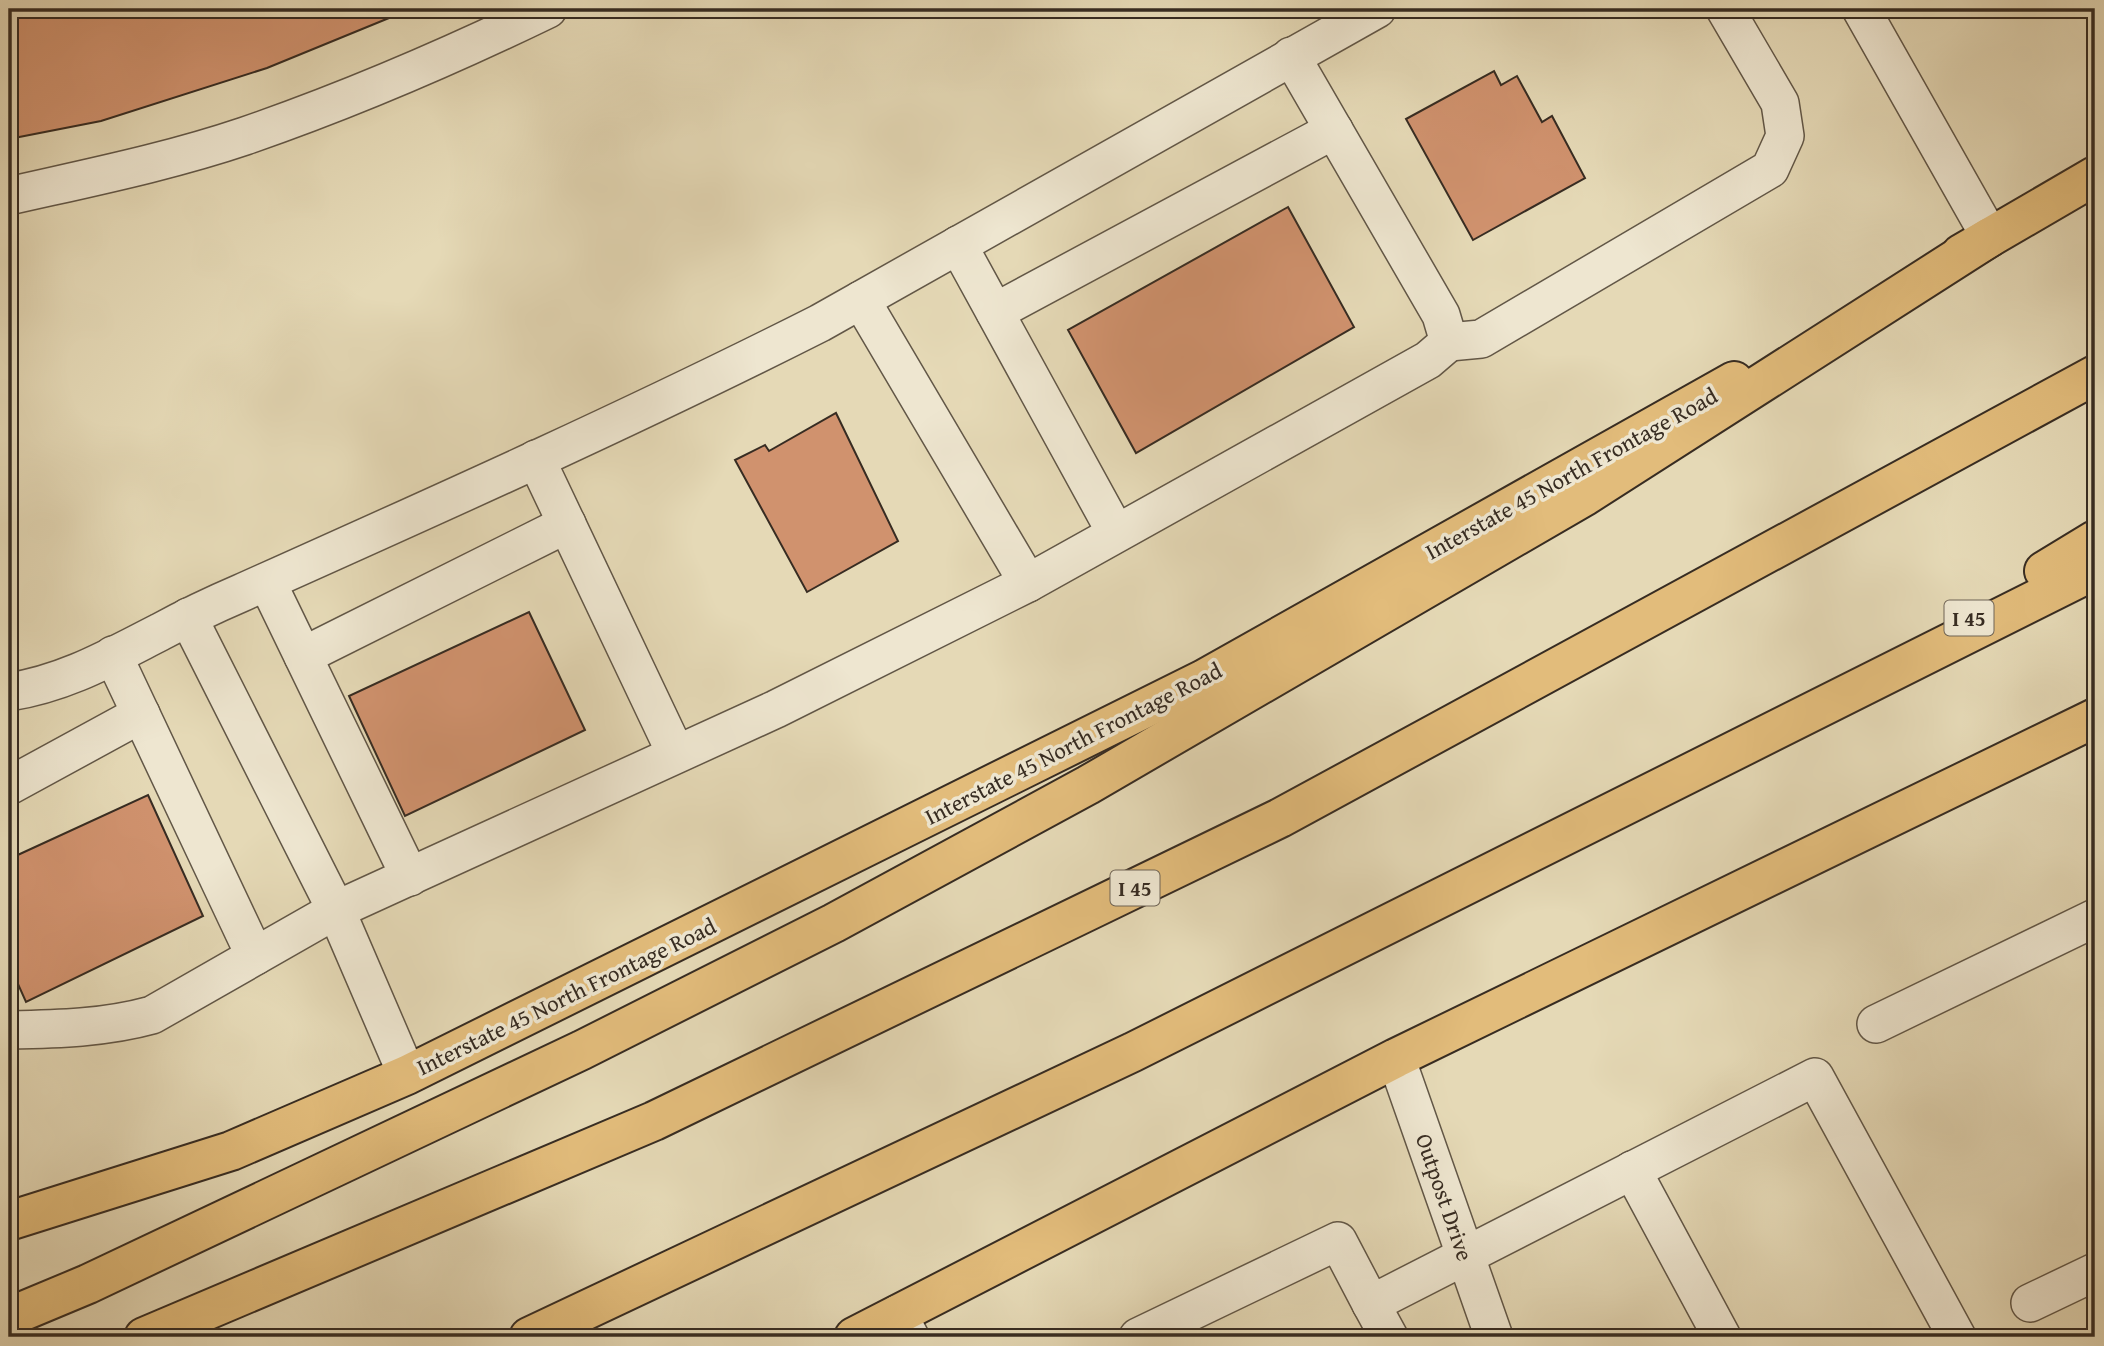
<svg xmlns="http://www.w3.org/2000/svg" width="2104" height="1346" viewBox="0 0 2104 1346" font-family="'Gentium Book Plus',serif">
	<rect width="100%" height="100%" fill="#e5d9b6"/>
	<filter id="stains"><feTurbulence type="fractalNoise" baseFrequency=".00286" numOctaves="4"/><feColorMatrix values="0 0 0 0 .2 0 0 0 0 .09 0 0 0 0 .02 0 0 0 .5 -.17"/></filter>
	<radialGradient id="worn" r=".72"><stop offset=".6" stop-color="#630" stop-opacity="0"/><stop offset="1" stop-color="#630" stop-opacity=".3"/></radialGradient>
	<g fill="#d0926e" stroke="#372c22" stroke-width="2">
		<polygon points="9,9 411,9 267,68 101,121 9,139"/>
		<polygon points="1494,71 1501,85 1517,76 1542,122 1552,116 1585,178 1473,240 1406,119"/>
		<polygon points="1288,207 1354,327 1136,453 1068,330"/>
		<polygon points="836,413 898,541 807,592 735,460 765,445 769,451"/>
		<polygon points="529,612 585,730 405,816 349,696"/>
		<polygon points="148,795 203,916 26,1002 9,964 9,859"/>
	</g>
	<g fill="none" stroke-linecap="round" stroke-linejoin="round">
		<defs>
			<g id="minor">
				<polyline points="1861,9 1990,237"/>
				<path d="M9 196C88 178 168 162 245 136 349 100 449 57 548 9"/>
				<polyline points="958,245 1116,533"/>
				<polyline points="861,300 1028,583"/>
				<polyline points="995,312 1334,130"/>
				<polyline points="1449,342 1481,339 1770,169 1785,136 1780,103 1725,9"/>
				<polyline points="536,459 676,754"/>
				<polyline points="267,582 410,877"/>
				<polyline points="188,617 336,910 407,1075"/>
				<polyline points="113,655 255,956"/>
				<polyline points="303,656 567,524"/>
				<path d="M9 692C66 683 109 658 160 632 186 618 213 605 241 593 435 506 630 419 820 323L1377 9"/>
				<polyline points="9,786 141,714"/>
				<polyline points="1876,1024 2095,918"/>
				<path d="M9 1030C58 1029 105 1028 152 1015L336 910 776 709 1028 583 1428 360 1449 342 1441 315 1291 56"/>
				<polyline points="1396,1058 1494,1337"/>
				<polyline points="1632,1170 1722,1337"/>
				<polyline points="2030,1303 2095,1272"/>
				<polyline points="1371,1304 1389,1337"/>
				<polyline points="898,1314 910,1337"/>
				<polyline points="1138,1337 1338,1241 1371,1304 1815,1077 1957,1337"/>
			</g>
			<g id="major">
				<polyline points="1961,254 2095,176"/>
				<polyline points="9,1221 231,1151 407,1075 1204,679 1734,381"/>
				<polyline points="854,1337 1396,1058 2095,718"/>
			</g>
			<g id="highway">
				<polyline points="2044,571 2095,540"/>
				<polyline points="9,1317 88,1284 582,1050 834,923 1088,785 1585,496 1990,237"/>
				<polyline points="144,1337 654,1121 1280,818 2095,375"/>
				<polyline points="529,1337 1133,1052 2095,570"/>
			</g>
		</defs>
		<use href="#minor" stroke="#625747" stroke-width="40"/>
		<use href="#major" stroke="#372c22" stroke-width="42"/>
		<use href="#highway" stroke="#372c22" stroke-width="42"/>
		<use href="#minor" stroke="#eee6d0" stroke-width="37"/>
		<use href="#major" stroke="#e2bc7b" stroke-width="38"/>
		<use href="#highway" stroke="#e2bc7b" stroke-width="38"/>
	</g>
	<g text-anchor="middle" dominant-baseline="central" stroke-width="7" stroke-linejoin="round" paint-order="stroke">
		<g fill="#eee6d0" stroke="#6e6456" stroke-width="2">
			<rect x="1944.5" y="600.5" width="49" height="35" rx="5"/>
			<rect x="1110.5" y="870.5" width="49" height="35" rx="5"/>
		</g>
		<g font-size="21" font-weight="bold" fill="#372c22">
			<text x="1969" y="618">I 45</text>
			<text x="1135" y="888">I 45</text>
		</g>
		<g font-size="23" fill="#372c22" stroke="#eee6d0">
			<text transform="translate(1571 473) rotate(-29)">Interstate 45 North Frontage Road</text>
			<text transform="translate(1073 743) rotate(-27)">Interstate 45 North Frontage Road</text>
			<text transform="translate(566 996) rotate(-26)">Interstate 45 North Frontage Road</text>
			<text transform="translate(1445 1197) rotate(71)">Outpost Drive</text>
		</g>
	</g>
	<rect width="2104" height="1346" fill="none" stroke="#e5d9b6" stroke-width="35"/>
	<rect x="10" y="10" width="2083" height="1325" fill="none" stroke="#372c22" stroke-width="3.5"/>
	<rect x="18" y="18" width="2069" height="1311" fill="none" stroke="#372c22" stroke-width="2"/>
	<rect width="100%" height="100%" filter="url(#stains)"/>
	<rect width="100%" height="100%" fill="url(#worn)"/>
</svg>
